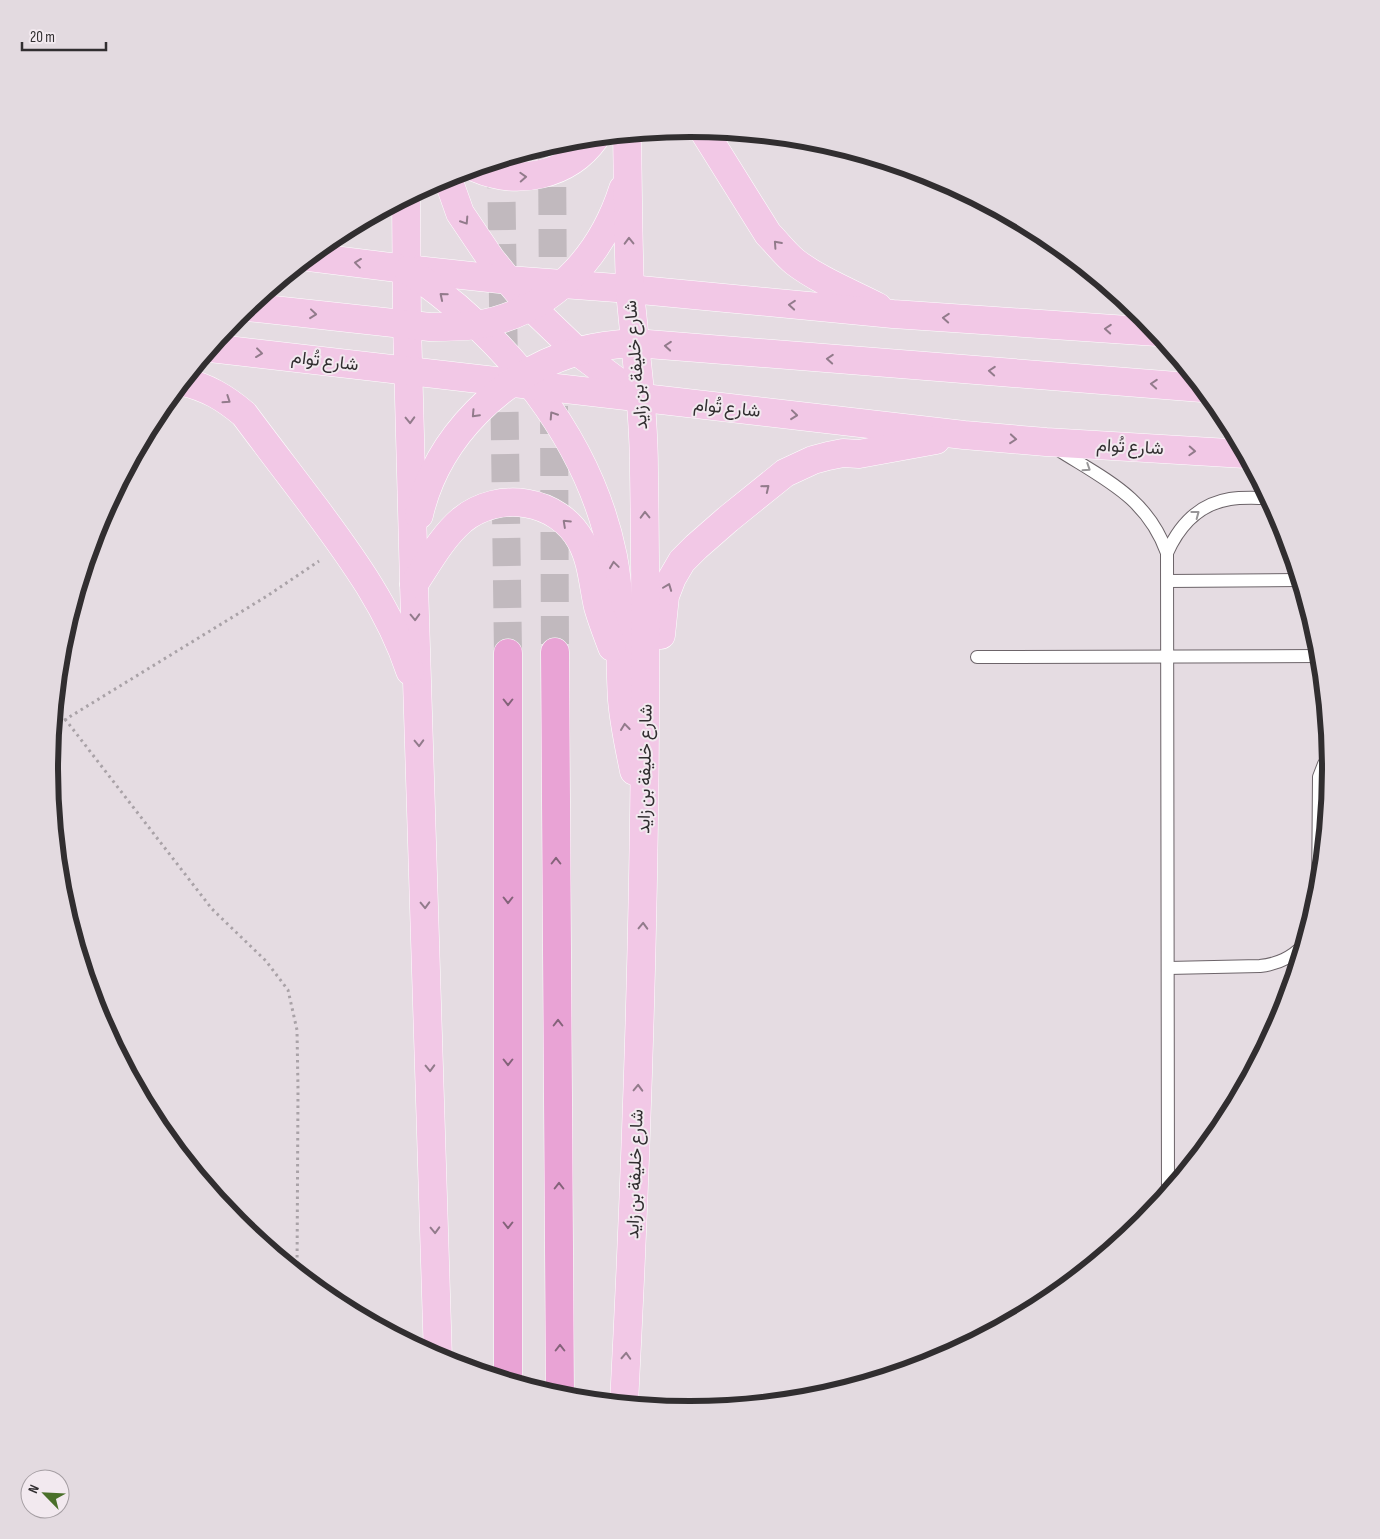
<svg xmlns="http://www.w3.org/2000/svg" width="1380" height="1539" viewBox="0 0 1380 1539" font-family="'Sofia Sans Condensed',Vazirmatn,sans-serif">
	<rect width="100%" height="100%" fill="#e5dce2"/>
	<g fill="none" stroke-linecap="round" stroke-linejoin="round">
		<g stroke="#c1b9be" stroke-width="28" stroke-dasharray="28 14" stroke-linecap="butt">
			<polyline points="552,145 553,308"/>
			<polyline points="501,160 508,653"/>
			<polyline points="554,406 555,652"/>
		</g>
		<defs>
			<g id="lane">
				<path d="M1057 449C1104 479 1147 497 1167 553L1168 1193"/>
				<path d="M1167 553C1179 526 1199 504 1230 499 1242 497 1256 498 1268 498"/>
				<polyline points="1168,581 1299,580"/>
				<polyline points="977,657 1320,656"/>
				<polyline points="1318,898 1319,777 1324,764 1330,757"/>
				<path d="M1168 968 1260 966C1278 964 1291 958 1304 945"/>
			</g>
			<g id="primary">
				<path d="M703 130 768 234C777 243 785 254 795 262 820 281 851 293 878 307"/>
				<path d="M476 168C517 186 568 176 595 138"/>
				<polyline points="447,176 460,213 491,259 508,280 530,306 578,352 637,396"/>
				<polyline points="406,198 407,324 414,584 438,1359"/>
				<polyline points="309,257 406,269 508,280 630,289 893,314 1157,332"/>
				<path d="M408 270C505 336 589 437 613 556 622 603 619 652 622 700 624 724 629 747 634 771"/>
				<path d="M247 307 430 327C446 327 461 327 476 325 550 313 601 258 623 189"/>
				<polyline points="210,348 964,435 1046,442 1245,454"/>
				<path d="M183 382C207 387 225 398 244 414 267 445 291 476 315 508 353 559 390 610 410 671"/>
				<path d="M419 515C437 437 502 373 579 351 598 346 616 344 635 343L1202 388"/>
				<path d="M414 584C428 563 442 537 462 520 499 490 558 499 581 541 592 561 593 585 598 607 602 621 607 634 612 647"/>
				<polyline points="661,635 665,596 672,578 682,561 696,547 728,519 785,473 813,460 828,456 843,453 859,454 936,440"/>
				<path d="M624 1404C640 1094 649 783 644 472 644 430 640 387 635 345 634 326 631 307 630 288 628 237 628 185 627 134"/>
			</g>
			<g id="highway">
				<polyline points="555,652 560,1397"/>
				<polyline points="508,1381 508,653"/>
			</g>
		</defs>
		<use href="#lane" stroke="#6c6469" stroke-width="14"/>
		<use href="#primary" stroke="#fff" stroke-width="29"/>
		<use href="#highway" stroke="#fff" stroke-width="29"/>
		<g stroke="#a9a2a7" stroke-width="3" stroke-dasharray="2.5 4" stroke-linecap="butt">
			<polyline points="65,719 212,909 266,961 288,990 297,1030 298,1089 297,1273"/>
			<polyline points="53,727 267,596 319,561"/>
		</g>
		<use href="#lane" stroke="#fff" stroke-width="12"/>
		<use href="#primary" stroke="#f2c8e6" stroke-width="28"/>
		<use href="#highway" stroke="#e9a3d5" stroke-width="28"/>
	</g>
	<defs><path id="oneway-chevron" d="M-2-3.5L2.5 0L-2 3.5" fill="none" stroke-width="1.6" stroke-linecap="round" stroke-linejoin="round" transform="scale(1.25)"/></defs>
	<g stroke="#927b8b">
		<use href="#oneway-chevron" transform="translate(523 177) rotate(-3)"/>
		<use href="#oneway-chevron" transform="translate(465 221) rotate(57)"/>
		<use href="#oneway-chevron" transform="translate(629 241) rotate(-91)"/>
		<use href="#oneway-chevron" transform="translate(777 244) rotate(-132)"/>
		<use href="#oneway-chevron" transform="translate(358 263) rotate(-173)"/>
		<use href="#oneway-chevron" transform="translate(443 296) rotate(-140)"/>
		<use href="#oneway-chevron" transform="translate(792 305) rotate(-175)"/>
		<use href="#oneway-chevron" transform="translate(313 314) rotate(6)"/>
		<use href="#oneway-chevron" transform="translate(946 318) rotate(-176)"/>
		<use href="#oneway-chevron" transform="translate(1108 329) rotate(-176)"/>
		<use href="#oneway-chevron" transform="translate(668 346) rotate(-175)"/>
		<use href="#oneway-chevron" transform="translate(259 353) rotate(7)"/>
		<use href="#oneway-chevron" transform="translate(830 359) rotate(-176)"/>
		<use href="#oneway-chevron" transform="translate(992 371) rotate(-176)"/>
		<use href="#oneway-chevron" transform="translate(1154 384) rotate(-176)"/>
		<use href="#oneway-chevron" transform="translate(227 400) rotate(34)"/>
		<use href="#oneway-chevron" transform="translate(475 414) rotate(133)"/>
		<use href="#oneway-chevron" transform="translate(553 415) rotate(-123)"/>
		<use href="#oneway-chevron" transform="translate(794 415) rotate(6)"/>
		<use href="#oneway-chevron" transform="translate(410 420) rotate(88)"/>
		<use href="#oneway-chevron" transform="translate(1013 439) rotate(5)"/>
		<use href="#oneway-chevron" transform="translate(1192 451) rotate(3)"/>
		<use href="#oneway-chevron" transform="translate(766 488) rotate(-39)"/>
		<use href="#oneway-chevron" transform="translate(645 515) rotate(-91)"/>
		<use href="#oneway-chevron" transform="translate(566 523) rotate(-137)"/>
		<use href="#oneway-chevron" transform="translate(614 565) rotate(-98)"/>
		<use href="#oneway-chevron" transform="translate(668 587) rotate(-69)"/>
		<use href="#oneway-chevron" transform="translate(415 617) rotate(88)"/>
		<use href="#oneway-chevron" transform="translate(625 727) rotate(-97)"/>
		<use href="#oneway-chevron" transform="translate(419 743) rotate(88)"/>
		<use href="#oneway-chevron" transform="translate(425 905) rotate(88)"/>
		<use href="#oneway-chevron" transform="translate(643 926) rotate(-88)"/>
		<use href="#oneway-chevron" transform="translate(430 1068) rotate(88)"/>
		<use href="#oneway-chevron" transform="translate(638 1088) rotate(-88)"/>
		<use href="#oneway-chevron" transform="translate(435 1230) rotate(88)"/>
		<use href="#oneway-chevron" transform="translate(626 1356) rotate(-87)"/>
	</g>
	<g stroke="#989698">
		<use href="#oneway-chevron" transform="translate(1087 468) rotate(33)"/>
		<use href="#oneway-chevron" transform="translate(1196 514) rotate(-37)"/>
	</g>
	<g stroke="#84637a">
		<use href="#oneway-chevron" transform="translate(508 702) rotate(90)"/>
		<use href="#oneway-chevron" transform="translate(556 861) rotate(-90)"/>
		<use href="#oneway-chevron" transform="translate(508 900) rotate(90)"/>
		<use href="#oneway-chevron" transform="translate(558 1023) rotate(-90)"/>
		<use href="#oneway-chevron" transform="translate(508 1062) rotate(90)"/>
		<use href="#oneway-chevron" transform="translate(559 1186) rotate(-90)"/>
		<use href="#oneway-chevron" transform="translate(508 1225) rotate(90)"/>
		<use href="#oneway-chevron" transform="translate(560 1348) rotate(-90)"/>
	</g>
	<g text-anchor="middle" dominant-baseline="central" stroke-width="4" stroke-linejoin="round" paint-order="stroke">
		<g font-size="18" fill="#312e30" stroke="#f2e9ef">
			<text transform="translate(325 361) rotate(7)">شارع تُوام</text>
			<text transform="translate(636 365) rotate(-95)">شارع خليفة بن زايد</text>
			<text transform="translate(727 408) rotate(6)">شارع تُوام</text>
			<text transform="translate(1130 447) rotate(3)">شارع تُوام</text>
			<text transform="translate(645 769) rotate(-89)">شارع خليفة بن زايد</text>
			<text transform="translate(635 1174) rotate(-88)">شارع خليفة بن زايد</text>
		</g>
	</g>
	<path d="M0 0H1380V1539H0ZM58 769a632 632 0 1 1 1264 0a632 632 0 1 1-1264 0Z" fill="#e3dae0" fill-rule="evenodd"/>
	<path fill="none" stroke="#312e30" stroke-width="6" d="M58 769a632 632 0 1 1 1264 0a632 632 0 1 1-1264 0Z"/>
	<g transform="translate(45 1494) rotate(294)"><circle r="24" fill="#f2e9ef" stroke="#a59ea3"/>
	<path d="M0-4L9 19L0 12L-9 19Z" fill="#496f29"/>
	<text y="-8" font-size="14" font-weight="bold" text-anchor="middle" fill="#312e30">N</text>
	</g>
	<path d="M22 42v8h84v-8" fill="none" stroke="#312e30" stroke-width="2.5"/>
	<text x="30" y="42" font-size="15" fill="#312e30" stroke="#f2e9ef" stroke-width="4" paint-order="stroke">20 m</text>
</svg>
